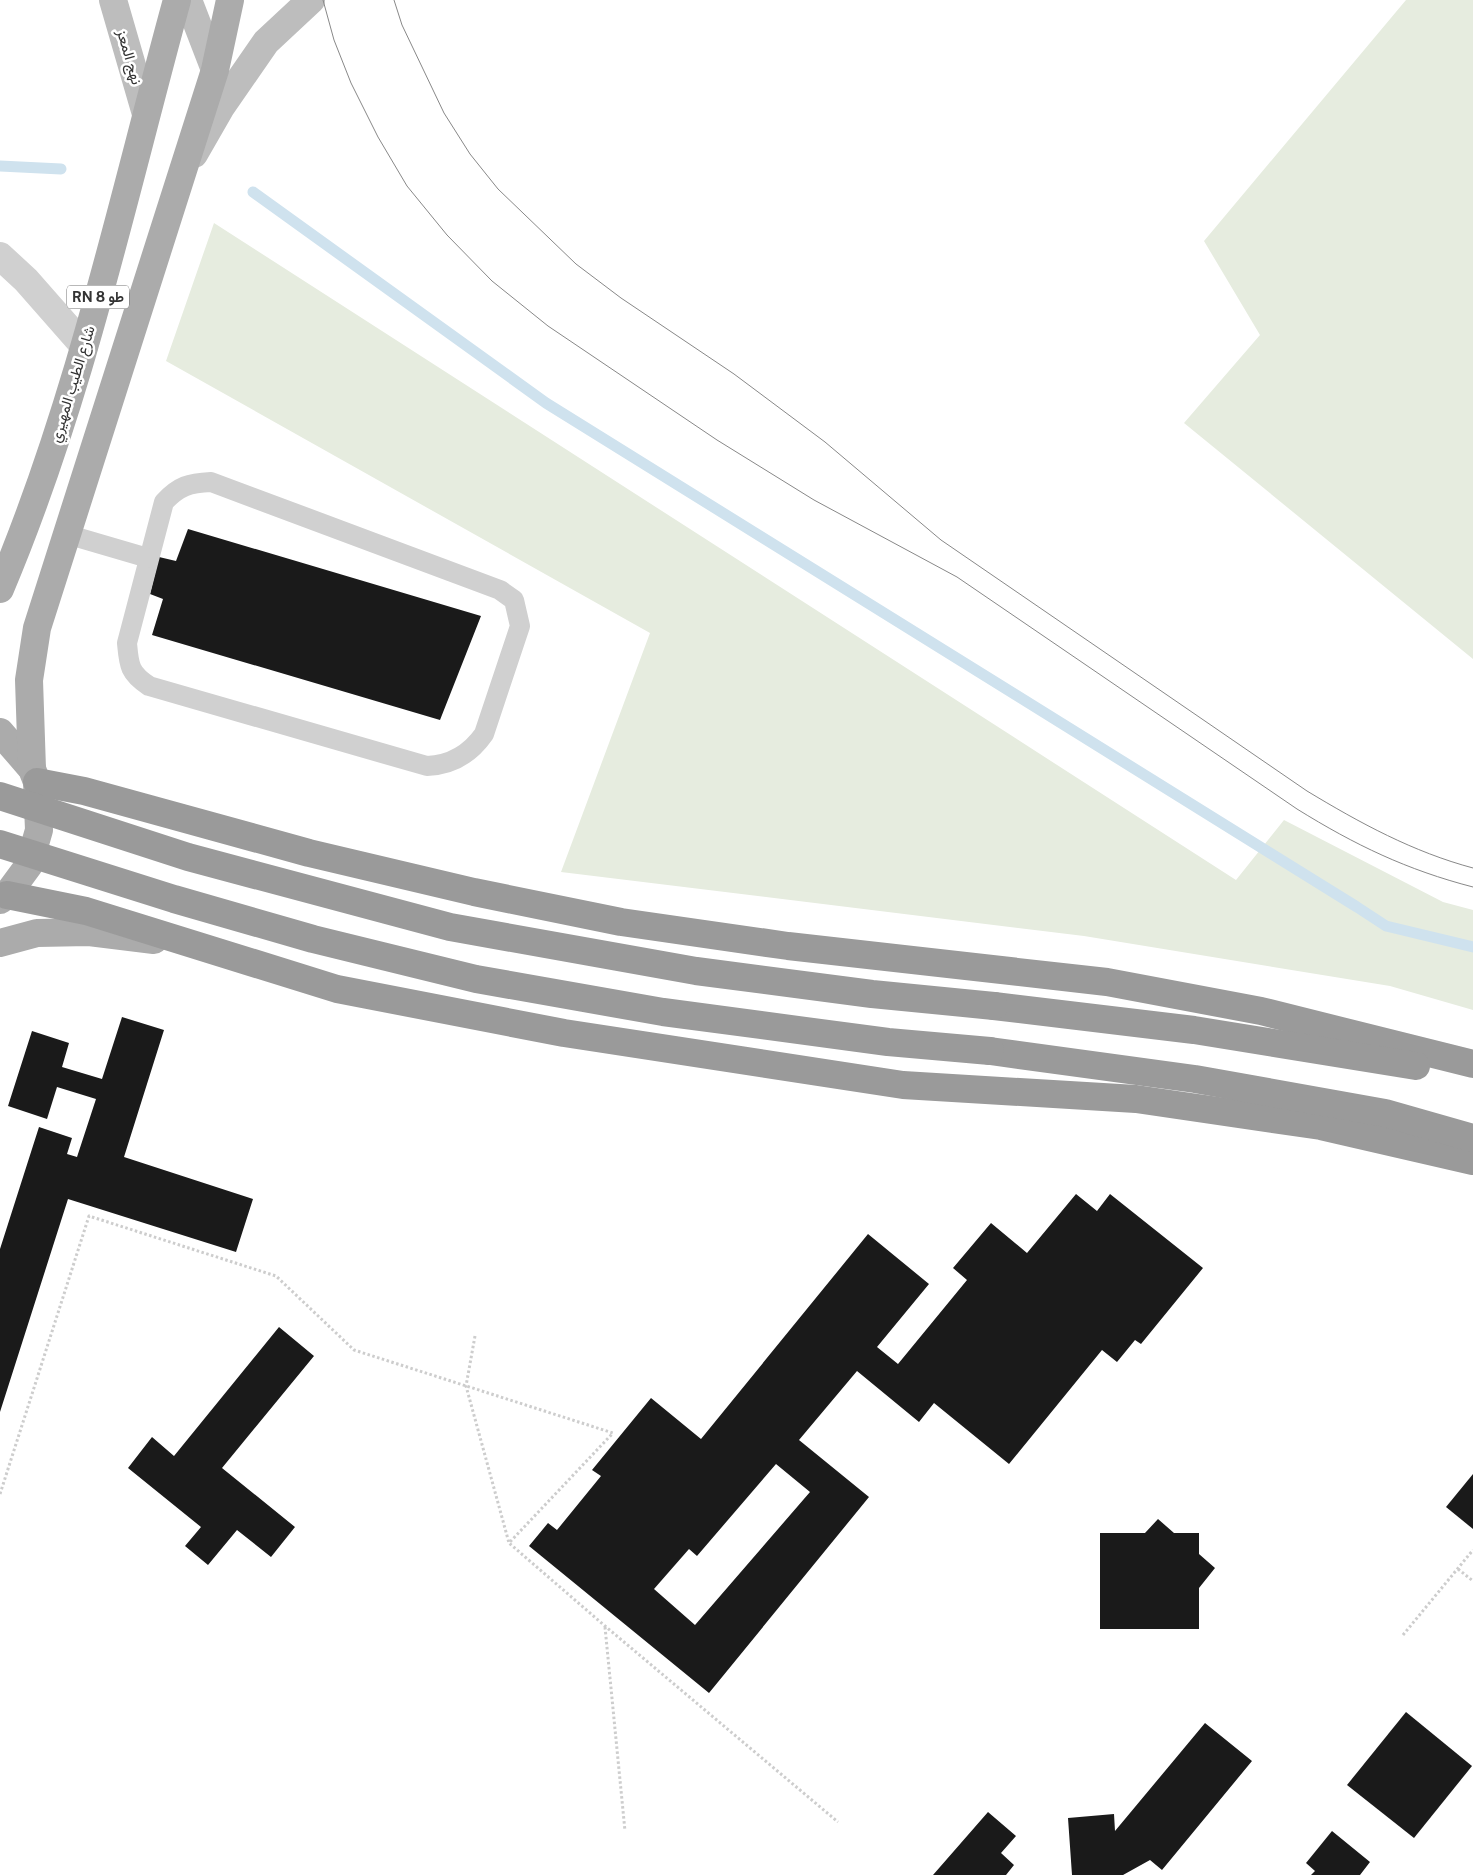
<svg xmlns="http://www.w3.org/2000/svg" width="1473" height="1875" viewBox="0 0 1473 1875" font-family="'Public Sans',Vazirmatn,sans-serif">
	<rect width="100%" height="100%" fill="#fff"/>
	<g fill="#e6ecdf">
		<polygon points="1406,0 1473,0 1473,659 1184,423 1260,335 1204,241"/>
		<polygon points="214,223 1236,880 1284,820 1443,902 1473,910 1473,1010 1390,986 1084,936 561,872 650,633 166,361"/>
	</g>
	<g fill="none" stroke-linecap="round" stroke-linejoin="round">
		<g stroke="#cfe2ee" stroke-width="11">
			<polyline points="0,166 61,169"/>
			<polyline points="253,192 546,403 1357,907 1386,926 1473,947"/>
		</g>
	</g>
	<g fill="#1a1a1a" fill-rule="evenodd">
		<polygon points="188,529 481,616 440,720 152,635 163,599 150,594 159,557 176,561"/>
		<polygon points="122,1017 164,1030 124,1157 253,1199 236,1252 68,1199 0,1412 0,1249 39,1127 72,1138 67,1154 77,1157 96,1099 57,1087 47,1119 8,1106 32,1031 69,1043 62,1067 102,1079"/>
		<path d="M1076 1194 1097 1211 1110 1194 1203 1268 1141 1344 1135 1340 1117 1362 1102 1350 1009 1464 934 1403 919 1422 857 1371 799 1440 869 1497 709 1693 529 1546 548 1523 557 1530 601 1476 592 1470 651 1398 701 1439 868 1234 929 1284 877 1347 898 1364 967 1280 953 1268 991 1223 1027 1253ZM776 1464 810 1492 695 1625 654 1589 689 1549 697 1556Z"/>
		<polygon points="279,1327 314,1356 222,1468 295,1527 271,1557 237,1530 208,1565 185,1546 201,1527 128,1468 152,1437 174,1456"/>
		<polygon points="1473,1474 1473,1529 1446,1507"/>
		<polygon points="1158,1519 1174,1533 1199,1533 1199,1554 1215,1568 1199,1588 1199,1629 1100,1629 1100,1533 1145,1533"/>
		<polygon points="1406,1712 1472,1766 1414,1838 1347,1785"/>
		<polygon points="1205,1723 1252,1761 1162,1870 1150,1860 1123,1875 1072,1875 1068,1818 1114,1814 1115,1831"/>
		<polygon points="988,1812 1016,1836 1001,1853 1014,1865 1006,1875 933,1875"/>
		<polygon points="1332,1831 1370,1862 1360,1875 1311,1875 1315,1871 1306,1863"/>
	</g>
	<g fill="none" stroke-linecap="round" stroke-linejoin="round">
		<g stroke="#cdcdcd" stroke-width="3" stroke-dasharray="2.5 2.5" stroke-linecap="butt">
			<polyline points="475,1336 466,1386 509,1543"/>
			<polyline points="0,1494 89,1216 276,1276 354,1350 613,1433 509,1543 605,1626 838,1822"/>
			<polyline points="1458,1569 1473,1581"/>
			<polyline points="605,1627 625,1831"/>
			<polyline points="1403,1635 1473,1550"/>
		</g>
		<g stroke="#d0d0d0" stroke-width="20">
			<path d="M211 482 500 590 514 600 520 626 484 734C470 754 452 765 427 766L149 686C129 673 129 665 127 643L164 502C179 486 189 483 211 482Z"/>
			<polyline points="66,534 148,558"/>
		</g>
		<polyline stroke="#d0d0d0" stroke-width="28" points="0,256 26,280 84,346"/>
		<g stroke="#bdbdbd" stroke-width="28">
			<polyline points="113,0 146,114"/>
			<polyline points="188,0 215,70"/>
			<polyline points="194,154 221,107 266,42 311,0"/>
		</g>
		<g stroke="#ababab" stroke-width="28">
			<path d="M0 589C80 400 123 197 177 0"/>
			<polyline points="0,732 32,769 37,782 39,830 29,865 7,895 0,900"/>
			<polyline points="32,769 29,680 37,628 215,70 230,0"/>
			<polyline points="0,943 37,933 89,932 154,940"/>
		</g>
		<g stroke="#9a9a9a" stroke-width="28">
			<polyline points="37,782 84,791 309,853 474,892 621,922 788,946 1107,982 1261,1011 1473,1064"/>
			<polyline points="7,895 86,911 337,989 564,1033 903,1085 1136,1099 1321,1126 1473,1161"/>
			<polyline points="994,1006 1194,1030 1416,1066"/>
			<polyline points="990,1051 1195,1079 1385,1113 1473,1138"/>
		</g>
		<g stroke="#888" stroke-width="1">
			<path d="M323 0 334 40 351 83 378 137 407 186 447 235 492 281 548 326 717 440 814 500 957 577 1297 809C1355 845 1407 870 1473 887"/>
			<path d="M394 0 402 25 444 113 470 154 498 189 576 264 621 298 734 374 825 442 941 540 1307 791C1360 823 1413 852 1473 868"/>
		</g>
		<g stroke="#9a9a9a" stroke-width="28">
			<polyline points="0,796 188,857 450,927 696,971 872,994 994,1006"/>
			<polyline points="0,844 174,899 313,939 476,979 663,1012 888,1042 990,1051"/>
		</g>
	</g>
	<g text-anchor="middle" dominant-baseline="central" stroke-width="5" stroke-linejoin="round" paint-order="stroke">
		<rect fill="#fff" stroke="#707070" stroke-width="1" x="67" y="285.5" width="62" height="23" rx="4"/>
		<g font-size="14" font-weight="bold" fill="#333">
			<text x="98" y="297">RN 8 طو</text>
		</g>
		<g font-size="15" fill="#333" stroke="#fff">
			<text transform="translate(130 57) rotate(74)">نهج المعز</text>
			<text transform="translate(72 384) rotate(-73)">شارع الطيب المهيري</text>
		</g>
	</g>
</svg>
